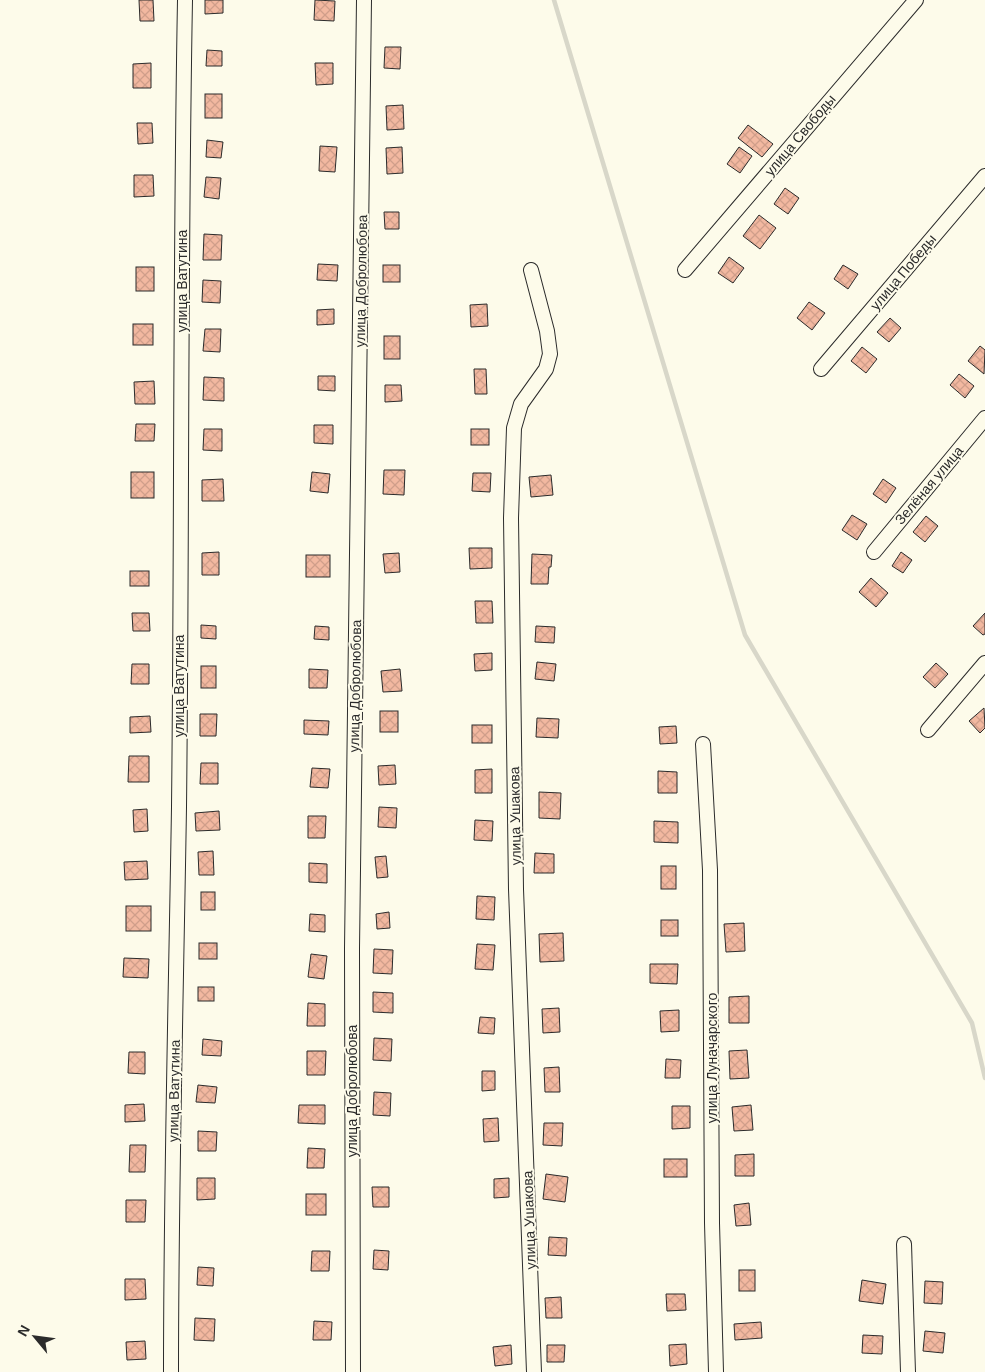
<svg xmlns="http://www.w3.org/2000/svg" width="985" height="1372" viewBox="0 0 985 1372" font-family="Arial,sans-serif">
	<defs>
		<pattern id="building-cross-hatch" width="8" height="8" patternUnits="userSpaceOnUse" patternTransform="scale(1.25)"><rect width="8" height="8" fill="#f2b8a0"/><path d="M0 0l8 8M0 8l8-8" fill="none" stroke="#d09e8a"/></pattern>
	</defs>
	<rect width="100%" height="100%" fill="#fdfbea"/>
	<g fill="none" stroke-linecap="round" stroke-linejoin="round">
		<polyline stroke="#d8d7c9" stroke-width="4.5" points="554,0 745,635 972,1023 985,1078"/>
	</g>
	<g fill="url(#building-cross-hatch)" stroke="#2b2b2b">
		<polygon points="139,0 153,0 154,21 140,21"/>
		<polygon points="205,0 223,0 223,13 205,14"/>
		<polygon points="315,0 335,1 334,21 314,20"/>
		<polygon points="385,47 401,47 400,69 384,68"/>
		<polygon points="207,50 222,51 222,66 206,66"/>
		<polygon points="151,63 151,88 133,88 133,64"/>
		<polygon points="315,63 333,63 333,84 316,85"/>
		<rect x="205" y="94" width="17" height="24"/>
		<polygon points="403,105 404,129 387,130 386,106"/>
		<polygon points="137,123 152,123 153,143 138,144"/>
		<polygon points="748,125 773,144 762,157 738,138"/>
		<polygon points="207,140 223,142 221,158 206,157"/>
		<polygon points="320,146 337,147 335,172 319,171"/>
		<polygon points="402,147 403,173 387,174 386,148"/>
		<polygon points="739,147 752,156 740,173 727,164"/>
		<polygon points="134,175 153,175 154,196 134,197"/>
		<polygon points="206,177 221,178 219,199 204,197"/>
		<polygon points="785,188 799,198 788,214 774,204"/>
		<polygon points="384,212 399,212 399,229 385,229"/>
		<polygon points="759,215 776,228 760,249 743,236"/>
		<polygon points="204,234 222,235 221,260 203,260"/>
		<polygon points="729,257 744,268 733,283 718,273"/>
		<polygon points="318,264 338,265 337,281 317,280"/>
		<rect x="383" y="265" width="17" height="17"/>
		<polygon points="843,265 858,274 848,289 834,279"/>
		<rect x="136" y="267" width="18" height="24"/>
		<polygon points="203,280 221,281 220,303 202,302"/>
		<polygon points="809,302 825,313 812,330 797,318"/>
		<polygon points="487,304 488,326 471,327 470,305"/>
		<polygon points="334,309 334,324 317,325 317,310"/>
		<polygon points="890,318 901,328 889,342 877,332"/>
		<rect x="133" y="324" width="20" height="21"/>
		<polygon points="205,329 221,329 220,352 203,351"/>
		<rect x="384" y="336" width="16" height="23"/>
		<polygon points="980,346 985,350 984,374 968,361"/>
		<polygon points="862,347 877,359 866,373 851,361"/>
		<polygon points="474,369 486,369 487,394 475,394"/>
		<polygon points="959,374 974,386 965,398 950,385"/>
		<polygon points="318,376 335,376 335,391 318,390"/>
		<polygon points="204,377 224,378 224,401 203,400"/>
		<polygon points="154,381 155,404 135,404 134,382"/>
		<polygon points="385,385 401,385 402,401 385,402"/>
		<polygon points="136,424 155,424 154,441 135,441"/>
		<polygon points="314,425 333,425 333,444 314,443"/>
		<polygon points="204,429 222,429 222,451 203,450"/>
		<rect x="471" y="429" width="18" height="16"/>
		<polygon points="384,470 405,470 404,495 383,494"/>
		<rect x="131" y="472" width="23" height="26"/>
		<polygon points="312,472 330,474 328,493 310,491"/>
		<polygon points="473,473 491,473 490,492 472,491"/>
		<polygon points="551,475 553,495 531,497 529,477"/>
		<polygon points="223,479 224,501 202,501 202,480"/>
		<polygon points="883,479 896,488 886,503 873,494"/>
		<polygon points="852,515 867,524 857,540 842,530"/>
		<polygon points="926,516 938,526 925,542 913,532"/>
		<polygon points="469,548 492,548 492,568 470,569"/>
		<polygon points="219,552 219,575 202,575 202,553"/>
		<polygon points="901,552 912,560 903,573 892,566"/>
		<polygon points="399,553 400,572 385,573 383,554"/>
		<polygon points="532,554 552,555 551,567 549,567 548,584 531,584"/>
		<rect x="306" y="555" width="24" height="22"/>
		<rect x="130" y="571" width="19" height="15"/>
		<polygon points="871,578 888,593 876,607 859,592"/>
		<polygon points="475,601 492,601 493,623 476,623"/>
		<polygon points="132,613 149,613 150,631 133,631"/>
		<polygon points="985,613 985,634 983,635 973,626"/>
		<polygon points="201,625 216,626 216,639 201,638"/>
		<polygon points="315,626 329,627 329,640 314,639"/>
		<polygon points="536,626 555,627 554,643 535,642"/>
		<polygon points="492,653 492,670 475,671 474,654"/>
		<polygon points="537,662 556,664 554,681 535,679"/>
		<polygon points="936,663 948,674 935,688 923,677"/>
		<polygon points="132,664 149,664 149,684 131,684"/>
		<rect x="201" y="666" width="15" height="22"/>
		<polygon points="309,669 328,670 327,688 309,688"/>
		<polygon points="400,669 402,691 383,692 381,671"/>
		<polygon points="984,708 985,728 980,733 969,721"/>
		<rect x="380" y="711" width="18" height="21"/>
		<polygon points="200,714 217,714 216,736 200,736"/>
		<polygon points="150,716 151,732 130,733 130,717"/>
		<polygon points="537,718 559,719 558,738 536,737"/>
		<polygon points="304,720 329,721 328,735 304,734"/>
		<rect x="472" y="725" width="20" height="18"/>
		<polygon points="676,726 677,743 660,744 659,727"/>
		<polygon points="129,756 149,756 149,782 128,782"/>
		<polygon points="201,763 218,763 218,784 200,784"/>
		<polygon points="395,765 396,784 379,785 378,766"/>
		<polygon points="312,768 330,769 328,788 310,787"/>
		<polygon points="492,769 492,793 475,793 475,770"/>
		<polygon points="658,771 677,772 677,793 658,793"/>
		<polygon points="539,792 561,793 560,819 539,818"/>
		<polygon points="379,807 397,808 396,828 378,827"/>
		<polygon points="147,809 148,831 134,832 133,810"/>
		<polygon points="219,811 220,830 196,831 195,813"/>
		<polygon points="308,816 326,816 325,838 308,838"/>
		<polygon points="475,820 493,821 492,841 474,840"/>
		<polygon points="654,821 678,822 678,843 654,842"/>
		<polygon points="213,851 214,875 199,875 198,852"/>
		<polygon points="535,853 554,854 554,873 534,873"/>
		<polygon points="386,856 388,877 377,878 375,857"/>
		<polygon points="147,861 148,879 125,880 124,862"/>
		<polygon points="309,863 327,864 327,883 309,882"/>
		<rect x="661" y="866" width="15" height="23"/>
		<rect x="201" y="892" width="14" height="18"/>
		<polygon points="477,896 495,897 494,920 476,919"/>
		<rect x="126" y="906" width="25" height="25"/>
		<polygon points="389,912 390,928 377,929 376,914"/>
		<polygon points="310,914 325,915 325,932 309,931"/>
		<rect x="661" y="920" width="17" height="16"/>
		<polygon points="744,923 745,951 726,952 724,924"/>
		<polygon points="563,933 564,961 540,962 539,934"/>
		<rect x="199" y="943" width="18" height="16"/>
		<polygon points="477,944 495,945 493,970 475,969"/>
		<polygon points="374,949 393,950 392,974 373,973"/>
		<polygon points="311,954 327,956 324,979 308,977"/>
		<polygon points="124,958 149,959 148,978 123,977"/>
		<polygon points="650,964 678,964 677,984 650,983"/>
		<rect x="198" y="987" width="16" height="14"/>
		<polygon points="373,992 393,993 393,1013 373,1012"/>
		<polygon points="749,996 749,1023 729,1023 729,997"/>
		<polygon points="308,1003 325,1004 325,1026 307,1026"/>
		<polygon points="559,1008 560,1032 543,1033 542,1009"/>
		<polygon points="679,1010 679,1031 661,1032 660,1011"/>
		<polygon points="480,1017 495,1018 494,1034 478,1033"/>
		<polygon points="374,1038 392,1039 391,1061 373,1060"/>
		<polygon points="203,1039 222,1041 221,1056 202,1055"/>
		<polygon points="747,1050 749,1078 730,1079 729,1051"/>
		<polygon points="307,1051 326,1051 325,1075 307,1075"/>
		<polygon points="129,1052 145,1052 145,1074 128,1073"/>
		<polygon points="666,1059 681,1060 680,1078 665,1078"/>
		<polygon points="559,1067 560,1092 545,1092 544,1068"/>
		<polygon points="482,1071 495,1071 495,1090 482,1091"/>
		<polygon points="198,1085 217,1087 215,1103 196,1102"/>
		<polygon points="374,1092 391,1093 390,1116 373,1115"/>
		<polygon points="144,1104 145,1121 125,1122 125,1105"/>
		<polygon points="299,1105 325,1105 325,1124 298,1123"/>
		<polygon points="751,1105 753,1130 734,1131 732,1107"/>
		<polygon points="672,1106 690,1106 690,1128 672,1129"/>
		<polygon points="498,1118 499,1141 484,1142 483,1119"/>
		<polygon points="544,1123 563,1123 562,1146 543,1145"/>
		<polygon points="198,1131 217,1132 216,1151 198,1151"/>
		<polygon points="130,1145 146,1145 145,1172 129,1172"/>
		<polygon points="308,1148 325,1149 324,1168 307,1168"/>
		<polygon points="754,1154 754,1176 735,1176 735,1155"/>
		<rect x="664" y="1159" width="23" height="18"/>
		<polygon points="546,1174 568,1177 565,1202 543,1199"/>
		<polygon points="197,1178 215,1178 215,1199 197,1200"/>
		<polygon points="509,1178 509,1197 494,1198 494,1179"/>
		<polygon points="372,1187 389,1187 389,1207 373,1207"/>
		<rect x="306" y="1194" width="20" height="21"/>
		<polygon points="126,1200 146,1200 145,1222 126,1222"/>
		<polygon points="749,1203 751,1225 736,1226 734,1205"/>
		<polygon points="549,1237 567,1238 566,1256 548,1255"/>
		<polygon points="374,1250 389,1251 388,1270 373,1269"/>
		<polygon points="312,1251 330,1251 329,1271 311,1271"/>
		<polygon points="198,1267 214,1268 213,1286 197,1285"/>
		<rect x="739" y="1270" width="16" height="21"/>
		<polygon points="125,1279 145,1279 146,1299 125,1300"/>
		<polygon points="862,1280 886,1284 883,1304 859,1301"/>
		<polygon points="925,1281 943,1282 942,1304 924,1303"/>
		<polygon points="666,1294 685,1294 686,1310 667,1311"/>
		<polygon points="561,1297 562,1318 546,1318 545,1298"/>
		<polygon points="195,1318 215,1319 214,1341 194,1340"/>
		<polygon points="314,1321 332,1322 331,1340 313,1340"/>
		<polygon points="761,1322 762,1338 735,1340 734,1324"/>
		<polygon points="925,1331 945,1333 943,1353 923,1351"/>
		<polygon points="863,1335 883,1336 882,1354 862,1353"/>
		<polygon points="145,1341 146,1359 127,1360 126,1342"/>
		<polygon points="686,1344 687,1364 670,1366 669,1345"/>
		<polygon points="511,1345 512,1364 495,1366 493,1347"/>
		<polygon points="547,1345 565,1345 564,1362 547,1362"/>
	</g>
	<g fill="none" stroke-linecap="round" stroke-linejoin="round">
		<defs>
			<g id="street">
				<polyline points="531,270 547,331 550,354 546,369 521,404 514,428 511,518 516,889 534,1372"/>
				<polyline points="685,270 916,0"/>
				<polyline points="821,369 985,176"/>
				<polyline points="874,552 985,418"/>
				<polyline points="928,730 985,663"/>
				<polyline points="703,744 710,870 712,1223 716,1372"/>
				<polyline points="904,1244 908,1372"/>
				<path d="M171 1372C171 1184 176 995 179 807 182 538 180 269 185 0"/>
				<polyline points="353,1372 352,949 364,0"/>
			</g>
		</defs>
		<use href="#street" stroke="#2b2b2b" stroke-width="16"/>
		<use href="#street" stroke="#fdfbea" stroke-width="14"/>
	</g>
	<g text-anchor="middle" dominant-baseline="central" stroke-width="4" stroke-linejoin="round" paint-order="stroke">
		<g font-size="14" fill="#2b2b2b" stroke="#fdfbea">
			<text transform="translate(800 135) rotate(-50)">улица Свободы</text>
			<text transform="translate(903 272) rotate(-50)">улица Победы</text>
			<text transform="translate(182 281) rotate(-90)">улица Ватутина</text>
			<text transform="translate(361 281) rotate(-89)">улица Добролюбова</text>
			<text transform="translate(929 485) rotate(-50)">Зелёная улица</text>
			<text transform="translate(179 686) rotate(-90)">улица Ватутина</text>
			<text transform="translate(355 686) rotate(-89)">улица Добролюбова</text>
			<text transform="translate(515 816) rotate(-91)">улица Ушакова</text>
			<text transform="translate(712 1058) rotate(-90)">улица Луначарского</text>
			<text transform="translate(174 1091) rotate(-89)">улица Ватутина</text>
			<text transform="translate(352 1091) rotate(-90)">улица Добролюбова</text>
			<text transform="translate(529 1220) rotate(-92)">улица Ушакова</text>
		</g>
	</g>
	<g transform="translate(35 1337) rotate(299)" stroke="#fdfbea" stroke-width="4" paint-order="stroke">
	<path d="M0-4L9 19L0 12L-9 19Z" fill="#2b2b2b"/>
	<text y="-8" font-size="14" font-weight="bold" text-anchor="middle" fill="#2b2b2b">N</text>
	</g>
</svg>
